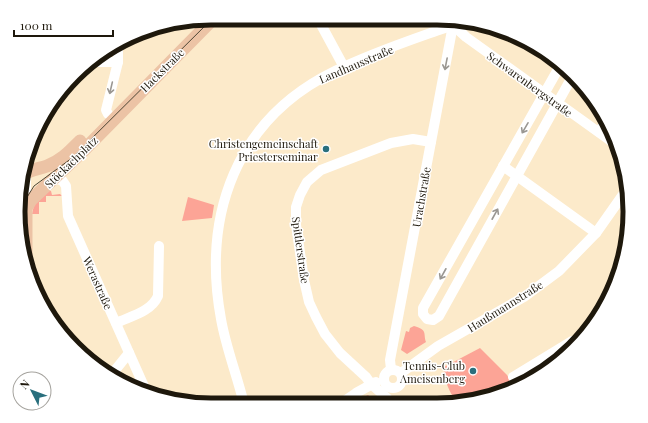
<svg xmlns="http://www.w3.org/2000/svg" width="648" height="423" viewBox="0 0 648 423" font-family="'Playfair Display',serif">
	<rect width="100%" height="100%" fill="#fceaca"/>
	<g fill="#fca496">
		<polygon points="48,191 51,191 52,195 60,194 62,196 46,196 46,202 39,202 39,214 32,214 35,201"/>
		<polygon points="188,197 214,205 212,218 182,221"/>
		<path d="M414 326C428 330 423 333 426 342L407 354 401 350 406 331 409 332 410 328Z"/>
		<path d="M480 348 507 375 514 387 457 403C448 390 445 382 444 367Z"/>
		<polygon points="368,395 377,404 350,404"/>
	</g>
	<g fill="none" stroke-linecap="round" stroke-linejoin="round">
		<g stroke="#fff" stroke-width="10">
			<polyline points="318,19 344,67"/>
			<polyline points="451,21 453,25 466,37 615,144"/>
			<polyline points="92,62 118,62"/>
			<polyline points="561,64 423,308 423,314 427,319 433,320 439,316 572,77"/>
			<polyline points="108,114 106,110 118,62 118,44"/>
			<polyline points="599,132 606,121"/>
			<polyline points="503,166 596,233"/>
			<polyline points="54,179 62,180 66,186 68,216 147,393"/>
			<polyline points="26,208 26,162"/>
			<path d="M116 323C131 316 151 312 158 296L159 246"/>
			<polyline points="391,369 390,360 453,25"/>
			<circle cx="393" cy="379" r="9"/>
			<polyline points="401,373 438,346 524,297 559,271 596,233 627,189"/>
			<polyline points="112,374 129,353"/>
			<polyline points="519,386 513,377 572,341"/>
			<polyline points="387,398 371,384 366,377 340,353 325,334 316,317 309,302 304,280 296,225 296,207 300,195 307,182 321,170 391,143 413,139 431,142"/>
			<path d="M244 404C237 375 226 348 221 319 202 215 236 119 335 71 367 55 402 43 436 31 446 28 455 25 464 20"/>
			<polyline points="340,404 356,393 376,382"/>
		</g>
		<g stroke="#ecc3a5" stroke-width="13">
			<path d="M23 175C30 169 39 169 47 166 61 161 70 151 80 141"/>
			<polyline points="26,264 26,208 31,200 84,150 214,18"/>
		</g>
		<g stroke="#4d4534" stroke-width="1">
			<polyline points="19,208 19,194"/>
			<polyline points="20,217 24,202 34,186 72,158 213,18"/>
		</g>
	</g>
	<defs><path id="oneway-shaft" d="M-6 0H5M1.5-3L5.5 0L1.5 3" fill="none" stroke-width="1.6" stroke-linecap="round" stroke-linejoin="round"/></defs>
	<g stroke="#9a9792">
		<use href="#oneway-shaft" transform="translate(446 64) rotate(101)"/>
		<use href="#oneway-shaft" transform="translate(111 88) rotate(103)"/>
		<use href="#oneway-shaft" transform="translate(525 128) rotate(120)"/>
		<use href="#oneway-shaft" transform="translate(495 214) rotate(-61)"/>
		<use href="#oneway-shaft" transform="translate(443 274) rotate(119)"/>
	</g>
	<g fill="#296f7d" stroke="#fff" stroke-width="1.5">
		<circle cx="326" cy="149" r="4"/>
		<circle cx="473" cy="371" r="4"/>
	</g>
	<g text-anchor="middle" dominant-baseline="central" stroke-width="3" stroke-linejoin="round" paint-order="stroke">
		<g font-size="11" fill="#1e180c" stroke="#fff">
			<text transform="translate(356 64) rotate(-23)">Landhausstraße</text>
			<text transform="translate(162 70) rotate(-45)">Hackstraße</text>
			<text transform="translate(530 84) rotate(36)">Schwarenbergstraße</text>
			<text transform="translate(71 162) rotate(-44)">Stöckachplatz</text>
			<text transform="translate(421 197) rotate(-80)">Urachstraße</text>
			<text transform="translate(301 250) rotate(82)">Spittlerstraße</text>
			<text transform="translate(98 283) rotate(66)">Werastraße</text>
			<text transform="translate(505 306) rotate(-32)">Haußmannstraße</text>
		</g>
		<g font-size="11" fill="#1e180c" stroke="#fff" text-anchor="end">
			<text x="318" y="143">Christengemeinschaft<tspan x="318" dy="13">Priesterseminar</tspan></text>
			<text x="465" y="365">Tennis-Club<tspan x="465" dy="13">Ameisenberg</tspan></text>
		</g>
	</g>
	<path d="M0 0H648V423H0ZM211 25H437A186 186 0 0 1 623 211V212A186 186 0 0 1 437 398H211A186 186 0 0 1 25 212V211A186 186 0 0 1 211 25Z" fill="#fff" fill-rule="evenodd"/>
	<path fill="none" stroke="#1e180c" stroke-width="5" d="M211 25H437A186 186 0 0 1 623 211V212A186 186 0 0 1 437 398H211A186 186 0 0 1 25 212V211A186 186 0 0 1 211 25Z"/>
	<g transform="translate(32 391) rotate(312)"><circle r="19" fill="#ffffff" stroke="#a5a39e"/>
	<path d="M0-3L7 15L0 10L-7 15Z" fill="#296f7d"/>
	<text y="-6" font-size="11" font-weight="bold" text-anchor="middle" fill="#1e180c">N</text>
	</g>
	<path d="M14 30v6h99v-6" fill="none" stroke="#1e180c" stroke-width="2"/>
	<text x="20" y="30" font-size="12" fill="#1e180c" stroke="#ffffff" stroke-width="3" paint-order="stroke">100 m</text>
</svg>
